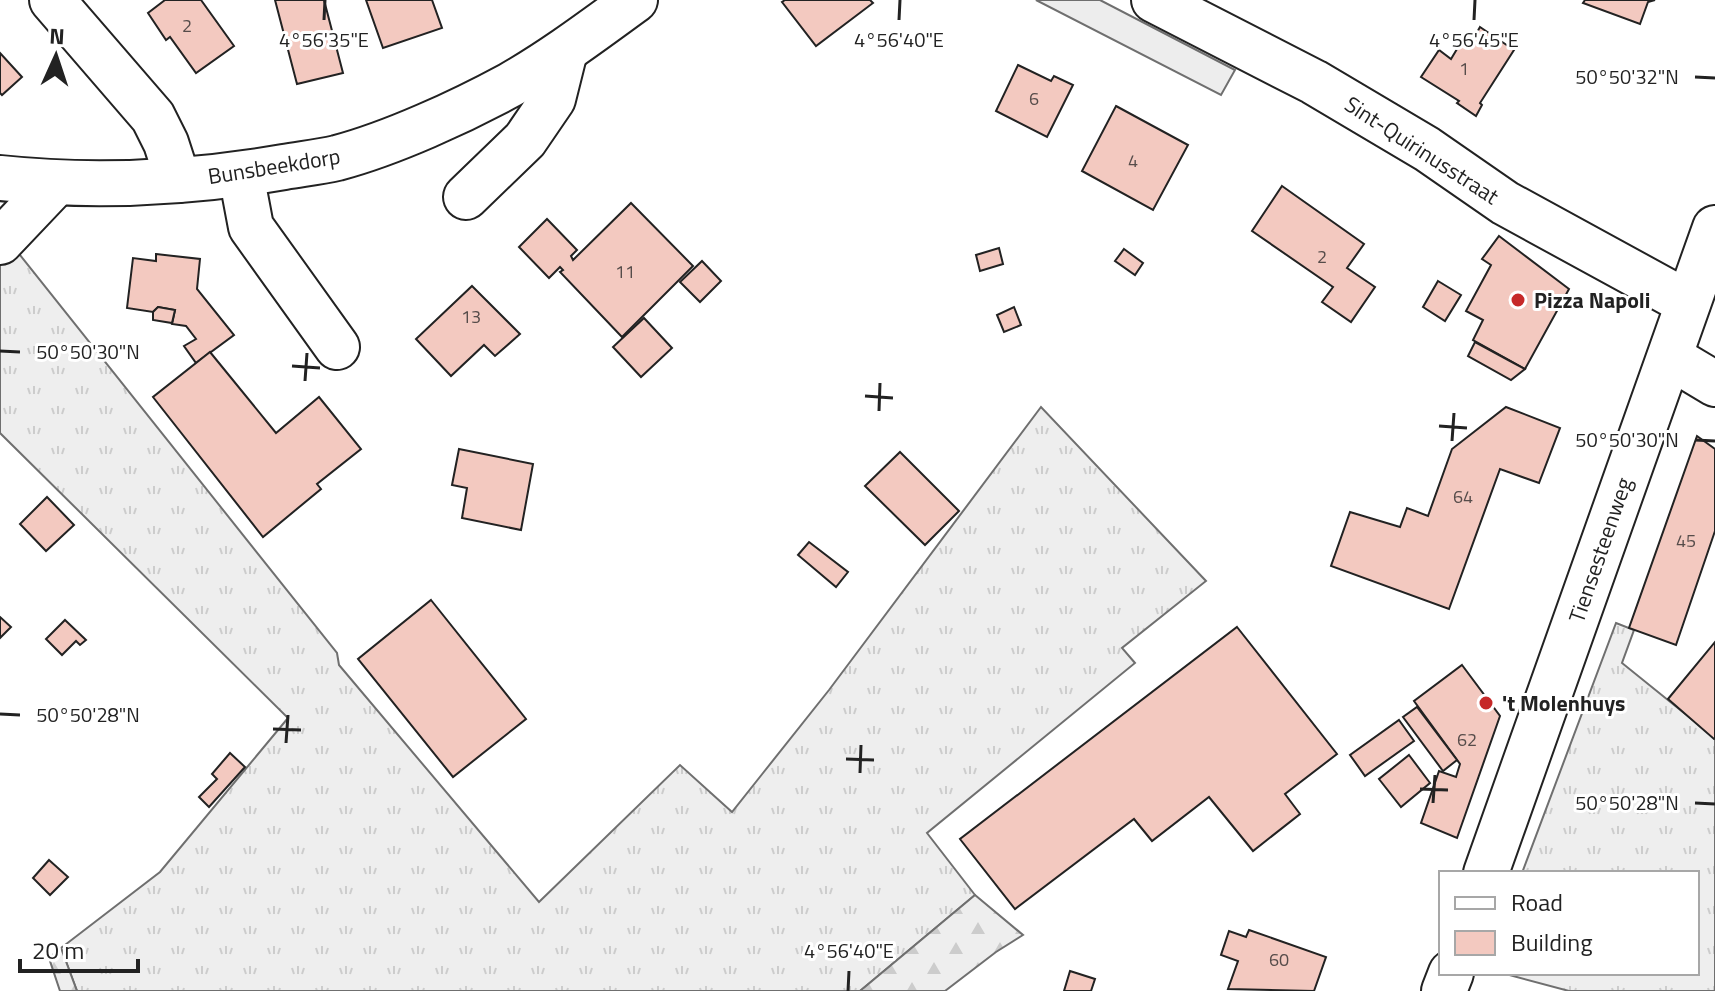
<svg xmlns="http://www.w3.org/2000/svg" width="1715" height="991" viewBox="0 0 1715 991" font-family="'Titillium Web',sans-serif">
	<defs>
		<pattern id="grass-tufts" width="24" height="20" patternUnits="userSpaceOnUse" patternTransform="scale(2)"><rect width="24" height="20" fill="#eee"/><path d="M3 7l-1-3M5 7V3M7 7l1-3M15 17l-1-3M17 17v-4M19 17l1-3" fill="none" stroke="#ccc"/></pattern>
		<pattern id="forest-firs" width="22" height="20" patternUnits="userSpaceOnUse" patternTransform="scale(2)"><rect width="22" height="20" fill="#eee"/><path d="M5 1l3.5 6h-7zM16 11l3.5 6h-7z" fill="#ccc"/></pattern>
	</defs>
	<rect width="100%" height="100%" fill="#fff"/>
	<g fill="url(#grass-tufts)" stroke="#6f6f6f" stroke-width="2">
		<polygon points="16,250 337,653 339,665 539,902 680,765 732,812 829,690 1041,407 1206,581 1122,648 1135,663 927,833 975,895 860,991 77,991 61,948 160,872 288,718 0,433 0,265"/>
		<polygon points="1616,623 1634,630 1622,663 1715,738 1715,991 1569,991 1502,973 1697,973 1697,873 1522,873"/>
	</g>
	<g fill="url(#forest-firs)" stroke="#6f6f6f" stroke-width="2">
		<polygon points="975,895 1023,935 996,952 945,991 860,991"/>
		<polygon points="61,948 77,991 60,991 49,958"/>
	</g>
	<polygon fill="#ededed" stroke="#6f6f6f" stroke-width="2" points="1036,0 1100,0 1235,70 1221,95"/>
	<g fill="#f3c9c0" stroke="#222" stroke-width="2">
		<polygon points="165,0 201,0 234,46 196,73 170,37 166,40 148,13"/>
		<polygon points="275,0 324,0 343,73 297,84"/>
		<polygon points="366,0 432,0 442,28 383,48"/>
		<polygon points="785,0 870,0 873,3 816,46 782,2"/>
		<polygon points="1585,0 1655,0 1648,2 1640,24 1583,3"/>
		<polygon points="1480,27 1514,50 1480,103 1482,105 1476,116 1457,103 1459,101 1421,77 1439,50 1451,59 1463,39 1470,45"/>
		<polygon points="0,53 22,77 2,95 0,93"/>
		<polygon points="1018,65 1051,81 1054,76 1073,85 1047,137 996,111"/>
		<polygon points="1116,106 1188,145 1153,210 1082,171"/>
		<polygon points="1282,186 1364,244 1347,268 1375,287 1351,322 1322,302 1333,287 1252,231"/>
		<polygon points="631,203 693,266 622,337 560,272 563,270 560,267 549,278 519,247 547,219 577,250 571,256 573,260"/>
		<polygon points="1499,236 1569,289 1525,369 1473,340 1483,320 1466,311 1491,265 1482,259"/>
		<polygon points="999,248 1003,264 980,271 976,255"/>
		<polygon points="1124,249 1143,263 1135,275 1115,261"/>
		<polygon points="156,254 200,259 197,289 234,335 196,363 184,346 196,339 186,326 172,324 175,310 158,307 153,312 127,308 133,258 156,261"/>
		<polygon points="702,261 721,281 700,302 680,282"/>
		<polygon points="1438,281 1461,295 1445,321 1423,307"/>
		<polygon points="472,286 520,334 495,356 484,345 451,376 416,339"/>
		<polygon points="158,307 175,310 172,323 153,320 153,312"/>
		<polygon points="1014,307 1021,325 1004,332 997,315"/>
		<polygon points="644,318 672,348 641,377 613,347"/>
		<polygon points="1475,342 1510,361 1525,369 1511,380 1468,356"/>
		<polygon points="210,352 276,433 319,397 361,449 317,484 321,489 263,537 153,397"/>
		<polygon points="1506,407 1560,428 1539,483 1500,469 1449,609 1331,566 1350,512 1400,527 1407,508 1428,516 1452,449"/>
		<polygon points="1697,436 1715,449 1715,531 1676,645 1629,628"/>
		<polygon points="459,449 533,464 521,530 462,518 467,488 452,485"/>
		<polygon points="900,452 959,511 925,545 865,486"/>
		<polygon points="47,497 74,525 46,551 20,524"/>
		<polygon points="809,542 848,572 836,587 798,555"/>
		<polygon points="431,600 526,719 453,777 358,659"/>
		<polygon points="0,617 11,627 0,638"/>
		<polygon points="65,620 86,640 80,645 76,641 62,655 46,639"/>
		<polygon points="1237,627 1337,754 1285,794 1300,814 1253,851 1209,797 1152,841 1134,819 1015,909 960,839"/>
		<polygon points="1715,642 1715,738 1714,739 1668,699"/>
		<polygon points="1462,665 1500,716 1457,838 1421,823 1439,771 1456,777 1460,764 1414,701"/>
		<polygon points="1417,707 1457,760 1443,771 1403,717"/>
		<polygon points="1399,720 1414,741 1365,776 1350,755"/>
		<polygon points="230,753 245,767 209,807 199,797 217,779 212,774"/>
		<polygon points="1409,755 1430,783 1401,807 1379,779"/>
		<polygon points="49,860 68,877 50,895 33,878"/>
		<polygon points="1249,930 1326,957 1314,991 1228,989 1238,961 1221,955 1229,931 1246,937"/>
		<polygon points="1070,971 1095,979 1091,991 1064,991"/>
	</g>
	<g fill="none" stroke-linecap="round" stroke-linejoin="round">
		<defs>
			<g id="minor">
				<polyline points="52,0 153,117 166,143 178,180"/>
				<polyline points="1154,0 1314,82 1427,149 1505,203 1688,303"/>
				<polyline points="241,174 251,227 337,347"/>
				<path d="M0 178C94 188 190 183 284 167 301 164 320 162 337 158 393 143 460 112 510 85 554 60 595 29 635 0"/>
				<polyline points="466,197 525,140 553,99 565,51"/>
				<polyline points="0,242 55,184"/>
				<polyline points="1670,357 1715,384"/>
			</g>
			<g id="major">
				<polyline points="1486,873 1715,228"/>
				<polyline points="1444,991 1451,973"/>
			</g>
		</defs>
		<use href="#minor" stroke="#222" stroke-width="48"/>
		<use href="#major" stroke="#222" stroke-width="48"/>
		<use href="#minor" stroke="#fff" stroke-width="44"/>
		<use href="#major" stroke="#fff" stroke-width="44"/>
	</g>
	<path fill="none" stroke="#222" stroke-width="3" d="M324 20 325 0M899 20 900 0M1474 20 1475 0M1695 77 1715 78M0 351 20 352M292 366 320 368M305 381 307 353M865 396 893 398M879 411 880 383M1439 426 1467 428M1695 440 1715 441M1452 441 1454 413M0 714 20 715M273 729 301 730M286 743 288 715M846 759 874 760M860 773 861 745M1420 789 1448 790M1433 803 1435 775M1695 803 1715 804M848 991 849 971"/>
	<g fill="#c62828" stroke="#fff" stroke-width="3">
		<circle cx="1518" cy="300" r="8"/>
		<circle cx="1486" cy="703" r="8"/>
	</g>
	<g text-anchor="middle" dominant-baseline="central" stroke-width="6" stroke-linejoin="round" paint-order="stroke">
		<g font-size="18" fill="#564c4a">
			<text x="187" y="25">2</text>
			<text x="1464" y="68">1</text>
			<text x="1034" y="98">6</text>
			<text x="1133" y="160">4</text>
			<text x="1322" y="256">2</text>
			<text x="625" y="271">11</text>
			<text x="471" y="316">13</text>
			<text x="1463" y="496">64</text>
			<text x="1686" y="540">45</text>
			<text x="1467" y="739">62</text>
			<text x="1279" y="959">60</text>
		</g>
		<g font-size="22" fill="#222" stroke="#fff">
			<text transform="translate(1422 150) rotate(33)">Sint-Quirinusstraat</text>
			<text transform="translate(274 166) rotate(-9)">Bunsbeekdorp</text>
			<text transform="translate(1600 550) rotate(-71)">Tiensesteenweg</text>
		</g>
		<g font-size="22" font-weight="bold" fill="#222" stroke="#fff" text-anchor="start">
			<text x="1534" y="300">Pizza Napoli</text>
			<text x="1502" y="703">'t Molenhuys</text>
		</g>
	</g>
	<g font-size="20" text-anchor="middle" fill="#222" stroke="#fff" stroke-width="6" stroke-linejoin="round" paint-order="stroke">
		<text x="324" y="47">4°56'35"E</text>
		<text x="899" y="47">4°56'40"E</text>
		<text x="1474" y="47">4°56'45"E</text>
		<text x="1627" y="84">50°50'32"N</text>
		<text x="88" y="359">50°50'30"N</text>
		<text x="1627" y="447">50°50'30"N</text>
		<text x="88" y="722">50°50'28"N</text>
		<text x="1627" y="810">50°50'28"N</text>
		<text x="849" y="958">4°56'40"E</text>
	</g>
	<rect x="1439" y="871" width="260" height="104" fill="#ffffff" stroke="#a7a7a7" stroke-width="2"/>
	<rect x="1455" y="897" width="40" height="12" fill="#ffffff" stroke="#a7a7a7" stroke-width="2"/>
	<text x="1511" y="911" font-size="24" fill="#222222">Road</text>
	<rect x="1455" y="931" width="40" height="24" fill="#f3c9c0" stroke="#a7a7a7" stroke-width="2"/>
	<text x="1511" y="951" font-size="24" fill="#222222">Building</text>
	<g transform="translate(56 56) rotate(3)" stroke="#ffffff" stroke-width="6" paint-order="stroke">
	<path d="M0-6L14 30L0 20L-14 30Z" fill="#222222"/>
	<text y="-12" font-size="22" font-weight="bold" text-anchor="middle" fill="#222222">N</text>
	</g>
	<path d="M20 959v12h118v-12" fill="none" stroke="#222222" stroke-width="4"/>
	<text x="32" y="959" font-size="24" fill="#222222" stroke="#ffffff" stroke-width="6" paint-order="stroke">20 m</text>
</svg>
